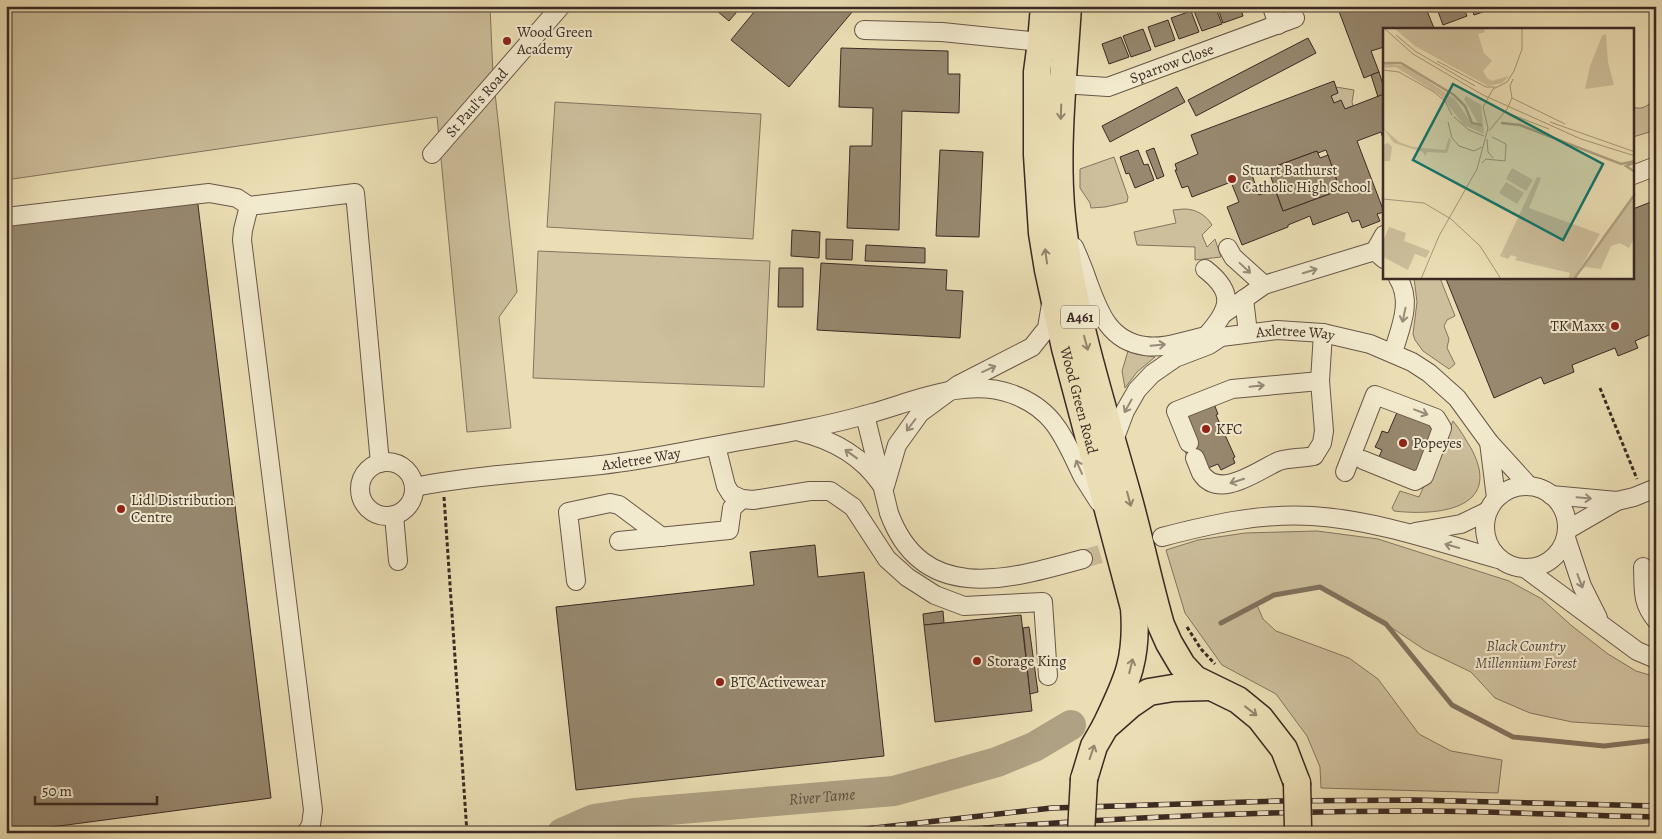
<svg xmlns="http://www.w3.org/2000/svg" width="1662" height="839" viewBox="0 0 1662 839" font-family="Alegreya,serif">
	<rect width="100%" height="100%" fill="#ebdeb4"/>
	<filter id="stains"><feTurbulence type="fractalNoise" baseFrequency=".004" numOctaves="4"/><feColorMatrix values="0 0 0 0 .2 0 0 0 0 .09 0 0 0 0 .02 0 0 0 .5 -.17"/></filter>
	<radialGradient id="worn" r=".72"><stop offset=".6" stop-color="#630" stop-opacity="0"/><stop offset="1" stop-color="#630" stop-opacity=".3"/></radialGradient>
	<g fill="#cdbf9c" stroke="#847460">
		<polygon points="6,6 490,6 493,75 517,292 499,317 511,428 467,432 437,117 6,180"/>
		<polygon points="1336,87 1354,90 1352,102 1353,106 1345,109 1334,103 1331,96"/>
		<path d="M1656 99V130L1633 137V107C1644 111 1648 104 1656 99Z"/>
		<polygon points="555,102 761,114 753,239 547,227"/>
		<polygon points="1114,157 1128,197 1127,202 1105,207 1091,208 1090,203 1080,188 1080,169"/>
		<path d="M1184 209C1196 209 1206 215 1212 225L1202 235 1207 247 1215 239 1221 257 1195 260V247L1137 245 1134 232 1176 223 1173 210Z"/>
		<polygon points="538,251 770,261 764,387 533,378"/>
		<polygon points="1414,278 1440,278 1455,316 1447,320 1444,326 1449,339 1447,348 1455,364 1449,369 1423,351 1415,340 1413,334 1417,302"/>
		<polygon points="1128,351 1138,354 1155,357 1137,372 1125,388 1122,371"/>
		<path d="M1453 421C1460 429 1466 440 1472 450 1503 510 1436 516 1394 511L1392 508 1400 491 1419 497Z"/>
		<polygon points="1317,531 1378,539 1509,581 1542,599 1572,626 1608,654 1636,671 1656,677 1656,727 1572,722 1530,713 1495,698 1471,672 1425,650 1386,624 1320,587 1274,595 1257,605 1263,619 1276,631 1349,658 1378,679 1419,734 1451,751 1502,760 1498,793 1321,788 1320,767 1307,736 1276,694 1222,665 1185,613 1166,550 1198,540 1245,533"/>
	</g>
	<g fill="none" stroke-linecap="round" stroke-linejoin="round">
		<polyline stroke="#81715d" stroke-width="5" points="1221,623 1274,595 1320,587 1386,624 1452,705 1513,737 1604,746 1656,740"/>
		<path stroke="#afa183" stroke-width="30" id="s1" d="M562 833 594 819 634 813 894 791 997 762 1034 747 1071 725"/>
	</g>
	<g fill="#97886f" stroke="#3b2a24" fill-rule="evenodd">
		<polygon points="711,6 742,6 729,21"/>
		<polygon points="759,6 846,6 853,11 789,87 731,40"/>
		<polygon points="1207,6 1215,6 1222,24 1202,31 1194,11"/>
		<polygon points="1217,6 1240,6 1243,16 1223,23"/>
		<polygon points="1241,6 1260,6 1243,12"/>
		<polygon points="1337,6 1425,6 1434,28 1384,29 1384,47 1371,51 1379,72 1364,78"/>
		<polygon points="1436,6 1463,6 1467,16 1443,25"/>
		<polygon points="1471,6 1493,6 1494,8 1474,15"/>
		<polygon points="1191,11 1199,32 1179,39 1171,18"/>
		<polygon points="1168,20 1175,40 1155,47 1148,27"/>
		<polygon points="1143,29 1151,50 1131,57 1123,36"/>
		<polygon points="1121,37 1129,57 1109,64 1102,44"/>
		<polygon points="1308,38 1316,53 1196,116 1188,100"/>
		<polygon points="841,48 948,51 948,74 960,74 959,113 902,111 899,230 847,228 850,146 872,146 873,108 839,107"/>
		<polygon points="1379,72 1384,88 1384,94 1378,97 1371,75"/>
		<path d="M1334 81 1338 93 1331 96 1334 103 1341 100 1345 109 1384 94V142L1381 132 1357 141 1384 212 1377 214 1380 221 1362 228 1359 220 1352 222 1348 212 1313 225 1310 216 1288 225V227L1242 245 1227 207 1239 202 1231 182 1192 197 1188 186 1182 188 1175 170H1177L1175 164 1198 154 1191 135ZM1326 150 1340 190 1283 211 1275 189 1259 195 1252 175 1317 151 1318 153Z"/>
		<polygon points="1177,87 1185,102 1110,142 1102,126"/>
		<polygon points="1154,148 1164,176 1157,179 1146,151"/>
		<polygon points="940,150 983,152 979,237 936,236"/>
		<polygon points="1138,150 1144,165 1148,164 1154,180 1135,188 1129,173 1126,174 1120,157"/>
		<polygon points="1317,151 1320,158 1328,155 1340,190 1283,211 1268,169"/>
		<polygon points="197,197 271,798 6,833 6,221"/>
		<polygon points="1656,200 1656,332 1635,341 1638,348 1618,356 1615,348 1572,365 1574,372 1544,384 1541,377 1494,398 1446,279 1451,278 1633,278 1633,209"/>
		<polygon points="792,230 820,232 819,258 791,256"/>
		<polygon points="826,239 853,240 852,260 826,259"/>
		<polygon points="866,245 925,248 925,263 865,261"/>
		<polygon points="821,263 947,270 946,290 963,291 960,338 817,330"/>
		<polygon points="779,268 803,268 803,307 778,307"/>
		<polygon points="1214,404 1218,414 1216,415 1235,457 1233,458 1235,463 1221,470 1218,464 1208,468 1189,460 1183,446 1185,417"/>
		<polygon points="1398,410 1437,425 1417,475 1378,459 1382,450 1375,447 1379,439 1382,431 1388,433"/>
		<polygon points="815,545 818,577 864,572 884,756 576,790 556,607 754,585 750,552"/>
		<polygon points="943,611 944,623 924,625 923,614"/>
		<polygon points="1021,615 1032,711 935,722 924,625"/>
		<polygon points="1029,627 1038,692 1030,694 1023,628"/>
	</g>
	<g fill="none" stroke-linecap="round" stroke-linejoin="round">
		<polyline stroke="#c8ba97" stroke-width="18" stroke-dasharray="18 9" stroke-linecap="butt" points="1083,559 1128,546"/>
		<defs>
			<g id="minor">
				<polyline points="1272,7 1278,25"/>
				<polyline points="864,30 942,32 1041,42"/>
				<path id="s2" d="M1062 84 1108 87 1295 18"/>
				<path id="s3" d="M432 154 561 6"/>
				<polyline points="1633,175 1656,166"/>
				<polyline points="249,206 243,230 242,240 313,810 311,825 306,833"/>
				<polyline points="6,217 209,193 237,198 249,206 355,193 380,463"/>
				<path d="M1074 247C1079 258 1084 270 1088 282 1099 312 1109 341 1145 346 1164 349 1187 340 1206 336"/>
				<polyline points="1228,248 1233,257 1264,285"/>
				<polyline points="1375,251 1384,235"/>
				<path d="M1205 269C1236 293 1230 309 1207 335"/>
				<polyline points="1244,299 1248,333"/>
				<polyline points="1223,314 1264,285 1375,251 1384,259"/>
				<path d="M1393 353C1400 328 1413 302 1398 278"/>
				<path d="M865 415 889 513C923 606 1010 579 1083 559"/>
				<path d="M800 432C833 440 861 455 881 484"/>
				<polyline points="1489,442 1496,498"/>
				<path id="s4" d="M1113 443 1125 411 1137 390 1152 374 1175 358 1209 345 1221 337 1277 330 1323 333 1370 344 1412 362 1429 373 1457 398 1489 442 1529 486"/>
				<polyline points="1189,443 1176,411 1232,389 1320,381"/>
				<polyline points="716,446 726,486 731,494 742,499 753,500 810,491 830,491 853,507 887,559 907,577 935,595 964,606 1043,602 1048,676"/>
				<path d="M1195 458C1197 463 1199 468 1201 473 1219 501 1258 470 1279 461 1287 458 1304 458 1314 456L1322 443 1324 431 1320 381 1323 333"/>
				<circle cx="387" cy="489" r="27"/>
				<polyline points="1345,472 1375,395 1436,418 1442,428 1424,476 1415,481 1363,460"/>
				<circle cx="1526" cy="527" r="41"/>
				<polyline points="885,486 897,445 920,413 958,385 1032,347 1047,328 1051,304"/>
				<path id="s5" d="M414 487C476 475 539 472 601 465 646 460 691 450 735 442 781 434 827 426 872 413 915 401 967 377 1012 394 1056 410 1064 439 1083 477 1088 485 1094 494 1099 502"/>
				<polyline points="1551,495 1617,501 1634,497 1656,488"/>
				<polyline points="394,515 398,561"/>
				<polyline points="1567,530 1617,501"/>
				<polyline points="1415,532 1461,524 1488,511"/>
				<path d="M1162 537C1211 524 1261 513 1312 516 1376 520 1438 542 1498 559"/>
				<polyline points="1566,538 1582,586 1598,618"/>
				<polyline points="619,541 729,530 732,508 742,499"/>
				<path d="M1643 567C1644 589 1641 602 1656 620"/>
				<polyline points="1526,569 1637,651 1656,659"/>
				<polyline points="576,581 568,512 610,503 619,505 662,537"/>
			</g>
			<g id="highway">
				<path id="s6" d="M1044 6 1041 42 1037 72V155L1042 233 1048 270 1065 348 1134 608C1138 660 1127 681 1105 727"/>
				<path d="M1068 6C1064 73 1056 139 1061 206 1069 302 1100 397 1126 489 1139 534 1148 580 1161 625L1169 643 1182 665 1195 679 1238 700 1260 718 1284 749 1297 783"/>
				<polyline points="1084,779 1094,746 1105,727 1130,705 1149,692 1173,688 1209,687"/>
			</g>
		</defs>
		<use href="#minor" stroke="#675748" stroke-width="20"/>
		<use href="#highway" stroke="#3b2a24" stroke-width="29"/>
		<g stroke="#3b2a24" stroke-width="3" stroke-dasharray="4 2.5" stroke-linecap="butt">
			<polyline points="1600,388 1637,479"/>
			<polyline points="444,497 467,833"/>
			<polyline points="1187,627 1201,649 1215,664"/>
		</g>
		<use href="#minor" stroke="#f2eace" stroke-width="18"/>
		<use href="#highway" stroke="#ebdeb4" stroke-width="26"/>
		<defs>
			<g id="rail">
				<polyline points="830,833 1052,808 1277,801 1414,800 1656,806"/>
				<path d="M928 833C1092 818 1257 811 1422 811 1500 811 1578 816 1656 817"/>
			</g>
		</defs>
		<use href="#rail" stroke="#3b2a24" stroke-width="5.5"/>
		<use href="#rail" stroke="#f2eace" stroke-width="4" stroke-dasharray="11" stroke-linecap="butt"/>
		<defs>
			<g id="highway-bridge">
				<polyline points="1297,783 1298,828"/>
				<polyline points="1081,833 1084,779"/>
			</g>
		</defs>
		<use href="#highway-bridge" stroke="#3b2a24" stroke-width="29" stroke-linecap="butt"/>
		<use href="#highway-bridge" stroke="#ebdeb4" stroke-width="26"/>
	</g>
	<defs><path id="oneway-shaft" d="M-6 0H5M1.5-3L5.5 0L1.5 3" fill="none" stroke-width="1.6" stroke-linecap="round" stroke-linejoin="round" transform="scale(1.25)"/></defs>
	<g stroke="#93846c">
		<use href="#oneway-shaft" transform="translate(1061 112) rotate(92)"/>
		<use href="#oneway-shaft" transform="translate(1046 256) rotate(-98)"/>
		<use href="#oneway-shaft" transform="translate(1086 343) rotate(75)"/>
		<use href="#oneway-shaft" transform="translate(1129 499) rotate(75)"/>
		<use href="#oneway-shaft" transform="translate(1131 666) rotate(-76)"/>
		<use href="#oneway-shaft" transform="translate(1251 711) rotate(38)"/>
		<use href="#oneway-shaft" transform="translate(1092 752) rotate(-71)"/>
	</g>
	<g stroke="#968a79">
		<use href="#oneway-shaft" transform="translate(1245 268) rotate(43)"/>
		<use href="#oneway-shaft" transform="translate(1310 271) rotate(-17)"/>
		<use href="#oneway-shaft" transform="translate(1404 315) rotate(102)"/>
		<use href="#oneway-shaft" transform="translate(1158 345) rotate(-5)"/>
		<use href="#oneway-shaft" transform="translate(989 369) rotate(-24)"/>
		<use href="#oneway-shaft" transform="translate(1257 386) rotate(-6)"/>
		<use href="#oneway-shaft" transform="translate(1128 406) rotate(119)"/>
		<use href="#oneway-shaft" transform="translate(1421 412) rotate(21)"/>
		<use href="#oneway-shaft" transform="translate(911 425) rotate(127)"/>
		<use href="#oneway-shaft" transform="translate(851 454) rotate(-144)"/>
		<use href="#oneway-shaft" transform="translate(1079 467) rotate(-114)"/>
		<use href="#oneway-shaft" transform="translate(1237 481) rotate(162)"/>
		<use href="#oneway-shaft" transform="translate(1584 498) rotate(5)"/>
		<use href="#oneway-shaft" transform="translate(1452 546) rotate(-164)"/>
		<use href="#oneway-shaft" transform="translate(1580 581) rotate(69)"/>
	</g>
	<g fill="#8f2418" stroke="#f2eace" stroke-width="2">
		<circle cx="507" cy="41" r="5"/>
		<circle cx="1232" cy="179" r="5"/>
		<circle cx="1615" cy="326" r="5"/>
		<circle cx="1206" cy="429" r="5"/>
		<circle cx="1403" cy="443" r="5"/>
		<circle cx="121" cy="509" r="5"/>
		<circle cx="977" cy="661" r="5"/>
		<circle cx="720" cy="682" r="5"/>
	</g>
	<g text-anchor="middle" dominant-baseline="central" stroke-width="4" stroke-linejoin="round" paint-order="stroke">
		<rect fill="#f2eace" stroke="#726457" stroke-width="1" x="1061" y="305.5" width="38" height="23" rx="4"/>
		<g font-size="14" font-weight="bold" fill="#3b2a24">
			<text x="1080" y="317">A461</text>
		</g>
		<g font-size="15" fill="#3b2a24" stroke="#f2eace" text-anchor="start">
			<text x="517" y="32">Wood Green<tspan x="517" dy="17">Academy</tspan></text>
			<text x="1242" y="170">Stuart Bathurst<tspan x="1242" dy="17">Catholic High School</tspan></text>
			<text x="1605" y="326" text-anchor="end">TK Maxx</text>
			<text x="1216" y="429">KFC</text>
			<text x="1413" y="443">Popeyes</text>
			<text x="131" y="500">Lidl Distribution<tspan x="131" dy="17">Centre</tspan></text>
			<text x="987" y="661">Storage King</text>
			<text x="730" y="682">BTC Activewear</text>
		</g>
		<g font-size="15" fill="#3b2a24" stroke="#f2eace">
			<text stroke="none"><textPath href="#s2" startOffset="114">Sparrow Close</textPath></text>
			<text stroke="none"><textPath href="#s3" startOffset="68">St Paul's Road</textPath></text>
			<text stroke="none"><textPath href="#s4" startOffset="234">Axletree Way</textPath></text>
			<text stroke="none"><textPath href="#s6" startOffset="399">Wood Green Road</textPath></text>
			<text stroke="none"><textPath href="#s5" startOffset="229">Axletree Way</textPath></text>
		</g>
		<g font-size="15" font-style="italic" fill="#58483c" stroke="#f2eace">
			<text x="1526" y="646">Black Country<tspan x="1526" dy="17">Millennium Forest</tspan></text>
		</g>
		<g font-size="16" font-style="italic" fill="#5e4e40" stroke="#f2eace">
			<text stroke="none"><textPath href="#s1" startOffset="264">River Tame</textPath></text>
		</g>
	</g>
	<g transform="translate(1383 28)">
		<rect width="251" height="251" fill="#ebdeb4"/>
		<path d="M11 0H101L102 4 95 6 101 25 109 33 100 43 104 50 109 53 126 48 119 55 105 58 32 18ZM223 6 225 34 231 57 202 61 207 38 219 8ZM0 35 22 38 72 71 89 96 95 95 81 71 83 68 98 77 101 106 81 97 58 68 13 39 0 40ZM0 100 16 114 30 119 62 122 66 109 68 113 64 125 44 124 42 128 40 124 11 115ZM5 115 9 119 7 133H0V117ZM129 140 150 152 143 163 123 151ZM154 149 158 150 146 180 217 206 191 251H185L187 245 132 232 134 229 128 227 125 231 117 228ZM123 154 141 165 134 176 116 165ZM251 168V210L246 220 237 215 228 218 218 241 203 239 197 243ZM6 199 23 205 21 213 47 223 43 230 32 226 25 242 0 229V213Z" fill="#cdbf9c"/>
		<path fill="none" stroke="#afa183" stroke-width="2.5" d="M0 35H18L71 67 82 78 89 95 99 97M118 95 137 97 238 136 252 133M252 134 243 138 252 144M191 251 252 166"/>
		<path fill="none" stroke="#a5967a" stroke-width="1" d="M1 0 30 26 100 67 198 111 252 128M13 7 32 23 92 58M54 33 103 59H112M0 42 16 44 51 64 62 73 69 87M129 70 182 96M122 84 166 101M71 89 86 102 101 108M65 94 69 110 76 118 91 123 99 119M167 94 252 124M106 103 124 81 129 70 127 58 130 51M104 111 105 124 110 130M99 135 103 131 122 133 123 116 109 109M0 171 41 175 68 191 97 218 118 251M38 251 56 208 94 141 105 100 100 79 110 61 124 54 131 43 139 21V0"/>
		<path fill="#0f766e" fill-opacity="0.15" stroke="#0f766e" stroke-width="2.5" d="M70 56 220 136 180 212 30 132Z"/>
		<rect width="251" height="251" fill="none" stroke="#3b2a24" stroke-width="2.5"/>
	</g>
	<rect width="1662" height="839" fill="none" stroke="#ebdeb4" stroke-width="25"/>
	<rect x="8" y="8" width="1647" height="824" fill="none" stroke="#3b2a24" stroke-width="2.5"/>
	<rect x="12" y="12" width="1637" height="814" fill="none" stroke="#3b2a24"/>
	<path d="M35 796v8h122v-8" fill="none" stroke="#3b2a24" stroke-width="2.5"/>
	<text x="42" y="796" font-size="15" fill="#3b2a24" stroke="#f2eace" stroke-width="4" paint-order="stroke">50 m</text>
	<rect width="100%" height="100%" filter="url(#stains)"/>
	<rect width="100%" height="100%" fill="url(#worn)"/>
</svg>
